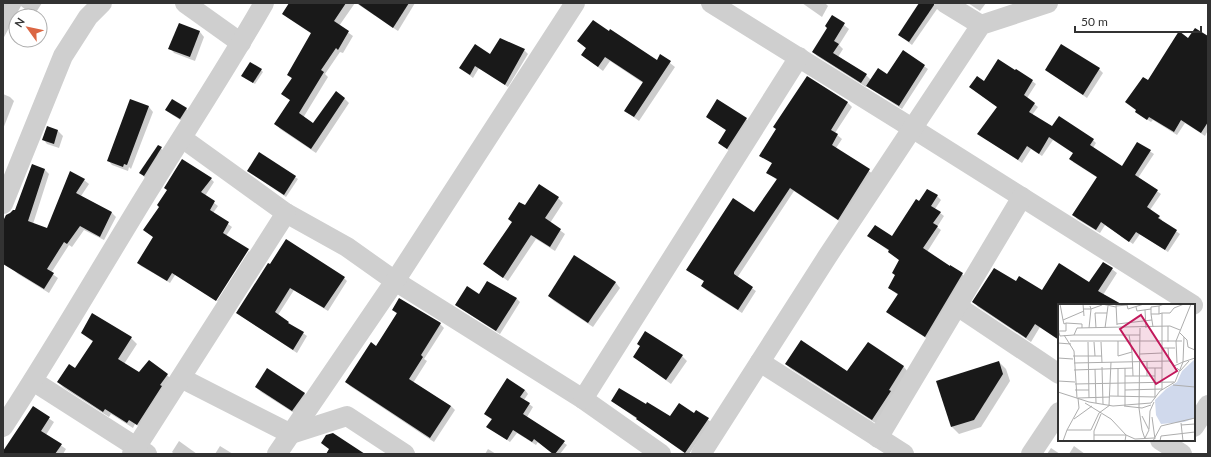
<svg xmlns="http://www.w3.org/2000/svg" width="1211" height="457" viewBox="0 0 1211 457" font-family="Lato,sans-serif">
	<rect width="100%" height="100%" fill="#fff"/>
	<g fill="#0003">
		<polygon points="3,3 42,3 35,14 31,14 21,6 3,39"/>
		<polygon points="290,3 355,3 339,26 353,36 343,53 340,52 325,74 328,77 303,118 313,124 344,98 349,103 316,153 280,129 276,124 291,101 282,94 292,79 288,74 312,34 288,18 283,14"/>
		<polygon points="356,3 415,3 398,31"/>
		<polygon points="802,3 825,3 828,6 822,17"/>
		<polygon points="921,3 938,3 937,9 912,45 899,35"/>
		<polygon points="968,3 986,3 980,11"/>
		<polygon points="832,16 849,29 839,45 843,49 838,57 866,75 871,80 887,75 903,51 928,69 902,109 871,89 867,85 866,87 817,56 813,52 828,28"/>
		<polygon points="200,32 204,37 195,61 174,53 170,48"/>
		<polygon points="609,32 657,61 661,56 675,67 639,121 625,111 643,83 610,61 603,71 582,55 587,49 578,41"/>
		<polygon points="500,39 524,50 528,54 508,87 479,68 473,78 460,68 490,55"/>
		<polygon points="1208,59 1208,130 1205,136 1185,123 1177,135 1153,120 1151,122 1140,115 1148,81"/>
		<polygon points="1099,69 1103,73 1087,98 1046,70"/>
		<polygon points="261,70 263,72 255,84 245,78"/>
		<polygon points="808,78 848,103 852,107 835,133 842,139 836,148 873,174 842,223 794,191 737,278 756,291 742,313 706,290 702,286 705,282 687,270 755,213 777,180 768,173 773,164 761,155"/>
		<polygon points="1032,81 1036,84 1027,98 1038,107 1032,115 1053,128 1093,140 1096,143 1093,148 1122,167 1137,143 1154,154 1138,178 1161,194 1150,210 1159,217 1162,220 1162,221 1180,234 1168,252 1140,234 1133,244 1105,225 1100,233 1077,219 1074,215 1098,178 1073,162 1073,153 1053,140 1042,156 1031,149 1022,163 979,134 998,107 970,87 984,82"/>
		<polygon points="3,94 10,97 14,101 3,129"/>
		<polygon points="131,100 149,107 153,112 131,169 129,167 128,171 112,165 108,160"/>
		<polygon points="186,109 191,113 185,123 171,114 166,110"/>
		<polygon points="707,117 746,119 750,123 731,152 719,143 727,131"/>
		<polygon points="47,128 58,131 63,136 59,148 47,144 43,139"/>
		<polygon points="158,146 166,153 145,178 141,173"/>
		<polygon points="260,154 298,179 286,197 251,173"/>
		<polygon points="32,165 45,170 49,174 33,224 48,229 84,180 89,184 81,196 112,213 116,217 104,240 84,230 72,247 69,245 51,273 58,278 49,293 18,274 3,260 3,224 15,212"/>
		<polygon points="211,179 214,182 205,196 218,206 213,213 232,227 226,236 175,275 170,283 141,266 138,263 154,238 144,230"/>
		<polygon points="937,196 941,200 935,209 944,216 937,227 941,230 927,252 950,267 951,266 962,274 966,278 929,340 892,316 888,312 898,295 889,288 896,276 893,273 900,261 889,251 869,236 892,238 919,202"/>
		<polygon points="558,198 563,203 550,223 565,234 555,251 536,239 508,281 484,264"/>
		<polygon points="249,251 251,254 220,303 217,301"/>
		<polygon points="574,257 616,283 620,288 593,327 554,301 549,296"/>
		<polygon points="1104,263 1117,273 1103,295 1121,305 1059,305 1059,340 1040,327 1031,342 978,307 974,302 1016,282 1042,292 1090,283"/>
		<polygon points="270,266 344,278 347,281 328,311 294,290 278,315 307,336 297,353 241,316"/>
		<polygon points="487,282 517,299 520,302 500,334 460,308 479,295"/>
		<polygon points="400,299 440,324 444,328 424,359 427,361 413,383 451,406 455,410 434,442 350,386 346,382 376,347 397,314 393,310"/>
		<polygon points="93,314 131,338 137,344 124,364 140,374 167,375 172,380 143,429 135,424 133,428 111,414 109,417 64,388 58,382 75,369 93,342 82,333"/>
		<polygon points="646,332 682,356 687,361 671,384 634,357 641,347"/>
		<polygon points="868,343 904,367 908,372 877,424 791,369 786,364 848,372"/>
		<polygon points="999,362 1006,369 1010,381 981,427 959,434 952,427"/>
		<polygon points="256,387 304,393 309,398 297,415 261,392"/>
		<polygon points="525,390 528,394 524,400 533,407 527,417 567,445 560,454 553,454 538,442 536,445 517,433 510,442 488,427 492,420 485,414"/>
		<polygon points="612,401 646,405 670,417 694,414 696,411 711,422 689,454 686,454"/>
		<polygon points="34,408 54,422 46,435 66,449 63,454 3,454"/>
		<polygon points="179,441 197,454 174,454 172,452"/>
		<polygon points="220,446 233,454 215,454"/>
		<polygon points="1074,446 1085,454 1069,454"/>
		<polygon points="1051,448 1060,454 1047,454"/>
		<polygon points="488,449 496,454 485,454"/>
	</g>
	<g fill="#191919">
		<polygon points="289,3 346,3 334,21 349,31 338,50 336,48 321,70 324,72 299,113 313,123 336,91 345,98 311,149 274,124 290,100 281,94 292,78 287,75 311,33 282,14"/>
		<polygon points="357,3 409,3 393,28"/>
		<polygon points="919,3 934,3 934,5 909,42 898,35"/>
		<polygon points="832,15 845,23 834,41 839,44 833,53 867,74 861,83 812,52 827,28 825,26"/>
		<polygon points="593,20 609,31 610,29 657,60 660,54 671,61 634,117 624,111 643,82 605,57 598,67 581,55 586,48 577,41"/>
		<polygon points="179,23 200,31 190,57 168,49"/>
		<polygon points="1195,28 1208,36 1208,122 1201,133 1181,120 1174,132 1149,117 1147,120 1135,112 1136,110 1125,102 1143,77 1148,80 1179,31 1188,38"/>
		<polygon points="500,38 525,49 505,85 475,66 470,75 459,68 475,44 490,54"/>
		<polygon points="1061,44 1100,68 1083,95 1045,70"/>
		<polygon points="903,50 925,65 899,106 866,86 878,68 887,74"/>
		<polygon points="998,59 1015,70 1016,69 1033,80 1024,95 1035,103 1029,112 1052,126 1059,116 1094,139 1090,145 1122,166 1137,142 1151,150 1135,175 1158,190 1147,207 1160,216 1158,218 1177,230 1165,250 1136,232 1129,242 1101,222 1096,230 1072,215 1097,177 1069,159 1073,153 1049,137 1039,154 1027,146 1018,160 977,134 997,107 969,87 977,76 984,81"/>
		<polygon points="250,62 262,69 253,83 241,76"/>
		<polygon points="807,76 848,102 831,130 838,134 832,145 870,169 838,220 790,188 734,272 734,274 753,287 738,310 701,286 704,281 686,270 733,198 754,212 777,179 766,173 772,163 759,156 776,129 773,127"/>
		<polygon points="130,99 149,106 127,165 124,164 123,167 107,161"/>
		<polygon points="172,99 187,108 180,119 165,110"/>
		<polygon points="717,99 747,118 727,149 718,143 726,130 706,117"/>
		<polygon points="47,126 58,130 54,144 42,140"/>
		<polygon points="158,145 162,147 144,176 139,173"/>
		<polygon points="259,152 296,176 284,195 247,171"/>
		<polygon points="182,159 212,178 201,192 215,201 210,210 229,222 223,233 249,249 216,301 172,273 167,281 137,263 153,237 143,230 159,207 157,205 167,190 164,188"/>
		<polygon points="32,164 45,169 28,221 47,228 70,171 85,179 76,193 112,212 100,237 80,226 67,244 64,242 47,269 54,273 44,289 3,264 3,221 6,215 10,213 13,210 15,210"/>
		<polygon points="539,184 559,197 545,218 561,229 550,247 531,235 503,278 483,264 512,222 508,219 519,202 525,205"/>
		<polygon points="927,189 938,195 931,206 941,212 933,223 938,226 923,248 950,266 950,265 963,273 925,337 886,312 898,294 888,288 895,275 892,273 899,260 888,252 889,250 867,236 875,225 892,236 916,199 919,201"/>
		<polygon points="286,239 345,277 324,308 290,288 275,312 289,322 288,323 304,332 293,350 236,313 268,263 270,264"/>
		<polygon points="574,255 616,282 588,323 548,296"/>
		<polygon points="1103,262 1113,268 1098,291 1123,305 1059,305 1059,340 1035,324 1026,338 972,302 994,268 1016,281 1019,276 1042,290 1059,263 1089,282"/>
		<polygon points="487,281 517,298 496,331 455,305 467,286 479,294"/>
		<polygon points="399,298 441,323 421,355 423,357 409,379 451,406 430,438 345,382 371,342 376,346 397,313 392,310"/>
		<polygon points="92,313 132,337 118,359 139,372 149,360 168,374 160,385 162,386 137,425 129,420 127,423 105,409 103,412 57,382 69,364 75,368 93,341 81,333"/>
		<polygon points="645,331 683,355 666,380 633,357 640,346 637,344"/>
		<polygon points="801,340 847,371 868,342 904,366 889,390 891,391 872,420 785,364"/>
		<polygon points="999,361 1003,374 974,420 951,427 936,381"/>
		<polygon points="267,368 305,393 292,411 255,387"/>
		<polygon points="507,378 525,390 520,397 530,403 523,414 565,441 555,454 553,454 534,439 532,442 513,430 507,440 486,427 492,419 484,414"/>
		<polygon points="619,388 646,404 647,402 670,416 679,403 694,413 696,410 709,418 685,453 636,419 637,418 611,401"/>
		<polygon points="33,406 50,417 41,431 62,444 55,454 3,454 3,451"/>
		<polygon points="333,433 365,454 326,454 329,449 321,443 326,435"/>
	</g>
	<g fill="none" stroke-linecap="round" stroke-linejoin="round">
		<g stroke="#cfcfcf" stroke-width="20">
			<polyline points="185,3 241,43"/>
			<polyline points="711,3 912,128 1193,305"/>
			<polyline points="945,3 981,25"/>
			<polyline points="182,138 286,213 347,247 395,281 583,399 661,454"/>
			<polyline points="3,204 63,56 88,17 102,3"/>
			<polyline points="957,306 1059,374"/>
			<polyline points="760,362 904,454"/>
			<polyline points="181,378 291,434 347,416 405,454"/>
			<polyline points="33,381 147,454"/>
			<polyline points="583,399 799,57"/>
			<path d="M3 427C53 351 99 271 147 193 186 130 227 68 264 3"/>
			<polyline points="1194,427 1208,405"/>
			<polyline points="878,438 1022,197"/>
			<polyline points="1160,440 1182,454"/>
			<polyline points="132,454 286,213"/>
			<polyline points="277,454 395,281 575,3"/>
			<polyline points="701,454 827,257 981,25 1048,3"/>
			<polyline points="1031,454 1059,412"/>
		</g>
	</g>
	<g transform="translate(1058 304)">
		<rect width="137" height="137" fill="#fff"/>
		<path d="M137 55V114L126 118 103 120 98 111 97 96 108 85 119 78 124 67Z" fill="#d0d9ec"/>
		<path fill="none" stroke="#adadad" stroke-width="1" d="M2 0 5 16M25 0 26 12M44 0 58 3M58 0 59 21M32 2 33 5 44 1M58 2 69 1 70 5 86 0M78 3 79 7 93 5M25 5H33L31 24M87 6 88 24M104 9H112L116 4 126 0M93 10V3L101 2M8 19 6 20 5 16 26 7M59 20 94 16M110 22V38M95 23 93 10H101M38 24 37 9H49M47 24 50 2M82 24 81 104 84 126 87 135M0 25 2 32 16 31 19 24 112 22 122 26M0 27H8V19L24 20V24M121 28 129 36 130 43 137 46M6 31 16 47 19 94M16 31H82M12 37H124M60 37V52M30 38 31 94M36 38 37 52M43 38 44 59M0 39 13 40M104 44H117M110 44 111 57M74 48 75 72M82 50 104 49M15 52H44M60 52 74 48 71 31M0 54 15 55M89 57V72M16 59 111 57 116 62 125 58 126 33M119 59 118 37 133 0M44 63 45 100M67 64V102M89 64H104M97 64V93M119 64 122 67 131 57M37 65 38 99M16 66 75 64M67 72H97M0 77 17 78M17 80 116 78M115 81 137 83M17 86H31M67 86 104 85M104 86V9L101 10V2L106 0M0 88 31 98 55 102 93 99 102 87 117 78 125 58 137 54M52 92 98 93M60 92V64M27 99 53 115 68 131 77 135 96 134M51 101 53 58M66 102 84 104 93 101M84 112 91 126 87 134M94 113 97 135M16 115 34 102M123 119 125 137M123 121 137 120M91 125 92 107 96 98M9 126 21 104 20 94 52 93M36 131H68L67 137M5 137 9 126H33L41 109 52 101M36 137V127L43 110M95 137 103 122 137 114M102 137 103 132 137 128"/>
		<path fill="#c2185b" fill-opacity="0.15" stroke="#c2185b" stroke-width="2" d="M83 11 119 67 98 80 62 25Z"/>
		<rect width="137" height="137" fill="none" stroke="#323232" stroke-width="2"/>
	</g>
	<rect width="1211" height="457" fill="none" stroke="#323232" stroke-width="8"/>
	<g transform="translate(28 28) rotate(303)"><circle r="19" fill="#ffffff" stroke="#adadad"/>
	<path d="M0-3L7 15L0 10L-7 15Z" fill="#db6643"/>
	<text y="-6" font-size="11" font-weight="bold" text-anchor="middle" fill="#323232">N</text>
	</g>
	<path d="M1075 26v6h126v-6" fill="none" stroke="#323232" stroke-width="2"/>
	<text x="1081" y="26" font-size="12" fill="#323232" stroke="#ffffff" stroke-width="3" paint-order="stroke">50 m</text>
</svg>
